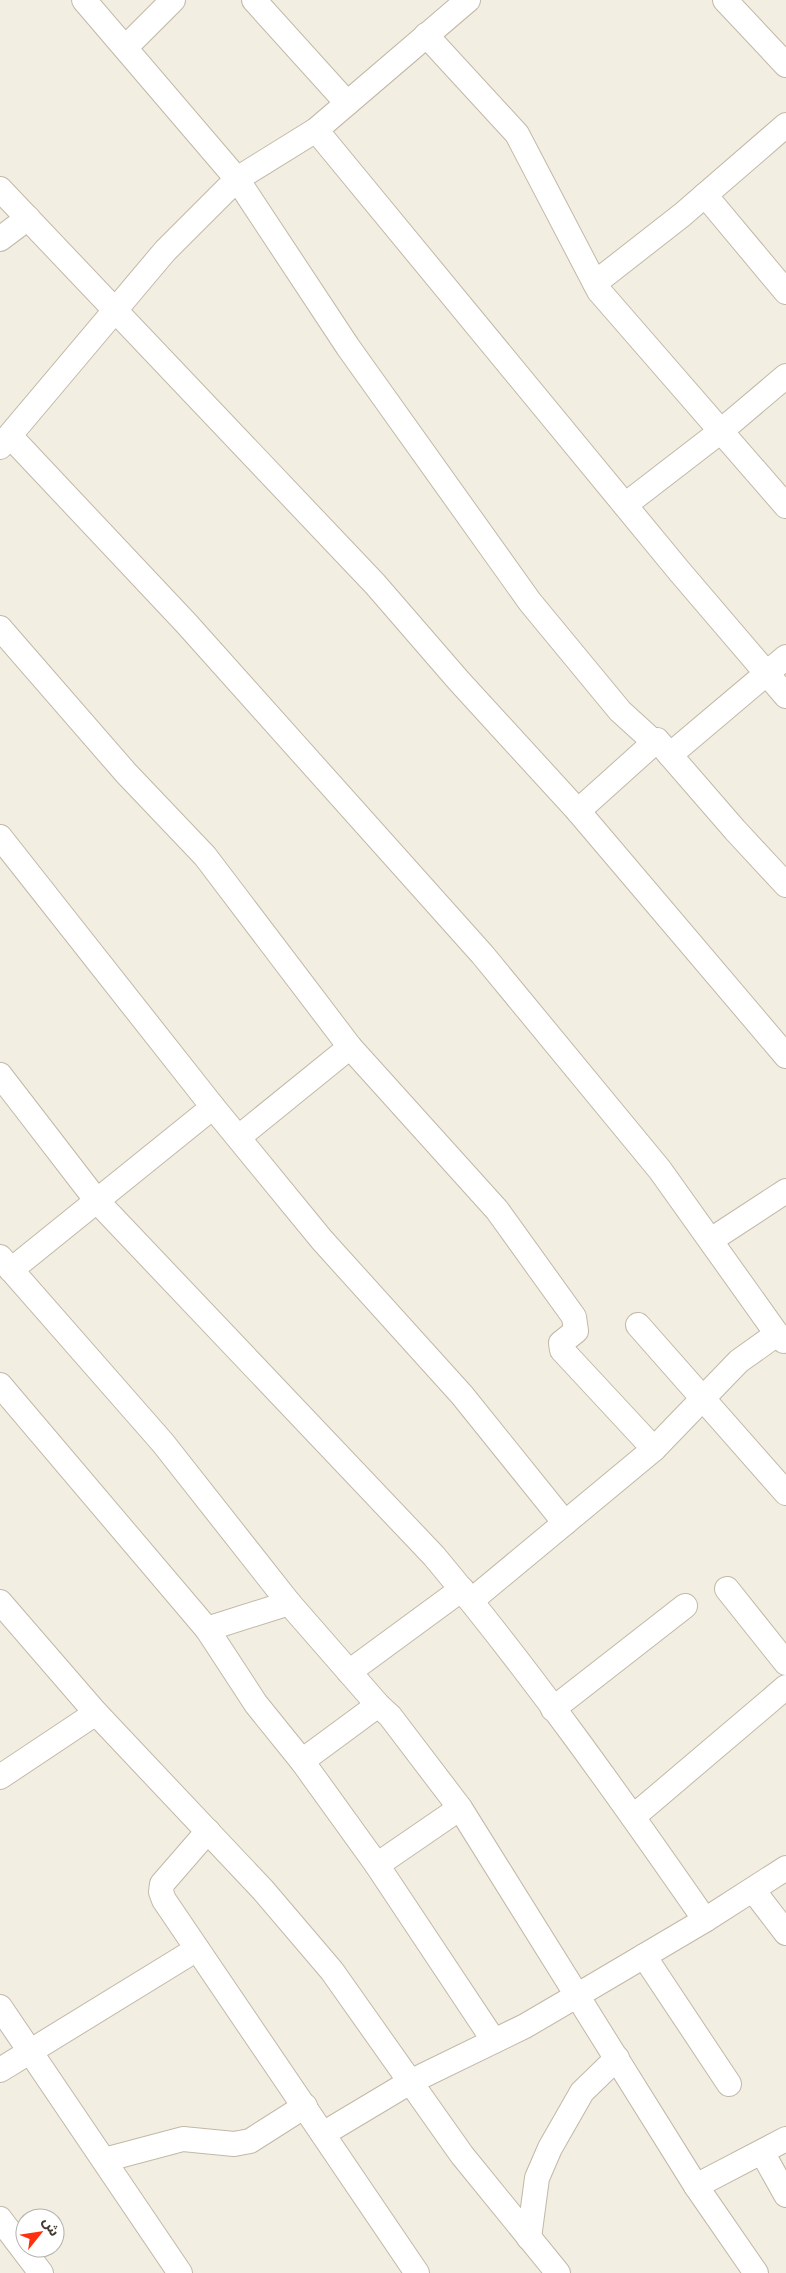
<svg xmlns="http://www.w3.org/2000/svg" width="786" height="2273" viewBox="0 0 786 2273" font-family="Poppins,'Noto Sans Arabic',sans-serif">
	<rect width="100%" height="100%" fill="#f3eee2"/>
	<g fill="none" stroke-linecap="round" stroke-linejoin="round">
		<defs>
			<g id="minor">
				<polyline points="84,0 237,179 348,347 530,602 620,711 654,742"/>
				<polyline points="254,0 347,103"/>
				<polyline points="725,0 786,65"/>
				<polyline points="426,35 517,134 599,291 786,506"/>
				<polyline points="126,47 173,0"/>
				<polyline points="316,130 680,572 786,696"/>
				<polyline points="0,189 375,584 459,681 578,811 786,1056"/>
				<polyline points="705,195 786,292"/>
				<polyline points="0,239 28,218"/>
				<polyline points="595,283 682,215 786,125"/>
				<polyline points="10,436 186,623 482,954 660,1170 777,1334"/>
				<polyline points="0,447 165,251 237,179 316,130 468,0"/>
				<polyline points="625,505 721,431 786,376"/>
				<polyline points="0,628 126,773 205,856 350,1047 497,1210 574,1317 576,1331 561,1343 562,1350 654,1449"/>
				<polyline points="670,755 786,657"/>
				<polyline points="578,811 657,740 735,830 786,885"/>
				<polyline points="0,837 213,1107 322,1240 462,1395 565,1523"/>
				<path d="M0 1075 97 1201 434 1556C531 1672 619 1796 705 1920"/>
				<polyline points="239,1137 350,1047"/>
				<polyline points="711,1240 786,1191"/>
				<polyline points="0,1257 163,1443 289,1603"/>
				<polyline points="11,1270 213,1107"/>
				<polyline points="638,1325 786,1493"/>
				<polyline points="0,1385 207,1629 289,1603 378,1705 390,1716 460,1808 696,2186 756,2273"/>
				<polyline points="727,1589 786,1663"/>
				<polyline points="472,1600 654,1449 739,1361 777,1334 784,1341 786,1339"/>
				<polyline points="0,1602 96,1713 263,1890 332,1971 462,2155 558,2273"/>
				<polyline points="207,1629 256,1704 302,1761 377,1865 460,1808"/>
				<polyline points="349,1672 462,1589"/>
				<polyline points="553,1709 685,1606"/>
				<polyline points="302,1761 378,1705"/>
				<polyline points="0,1777 96,1713"/>
				<polyline points="633,1817 786,1687"/>
				<polyline points="208,1831 162,1884 161,1892 164,1900 417,2273"/>
				<polyline points="377,1865 494,2041"/>
				<polyline points="753,1890 786,1933"/>
				<polyline points="644,1956 729,2084"/>
				<polyline points="0,2007 180,2273"/>
				<polyline points="0,2070 197,1949"/>
				<polyline points="323,2134 410,2082 525,2026 578,1995 705,1920 786,1868"/>
				<polyline points="762,2152 786,2195"/>
				<polyline points="104,2160 183,2139 234,2144 250,2141 305,2106"/>
				<polyline points="696,2186 786,2139"/>
				<polyline points="0,2219 41,2273"/>
				<polyline points="529,2238 537,2178 550,2148 582,2092 617,2058"/>
			</g>
		</defs>
		<use href="#minor" stroke="#c2b8a7" stroke-width="26"/>
		<use href="#minor" stroke="#fff" stroke-width="24"/>
	</g>
	<g transform="translate(40 2233) rotate(60)"><circle r="24" fill="#ffffff" stroke="#b5b1ad"/>
	<path d="M0-4L9 19L0 12L-9 19Z" fill="#ff310d"/>
	<text y="-8" font-size="14" font-weight="bold" text-anchor="middle" fill="#453d32">ش</text>
	</g>
</svg>
